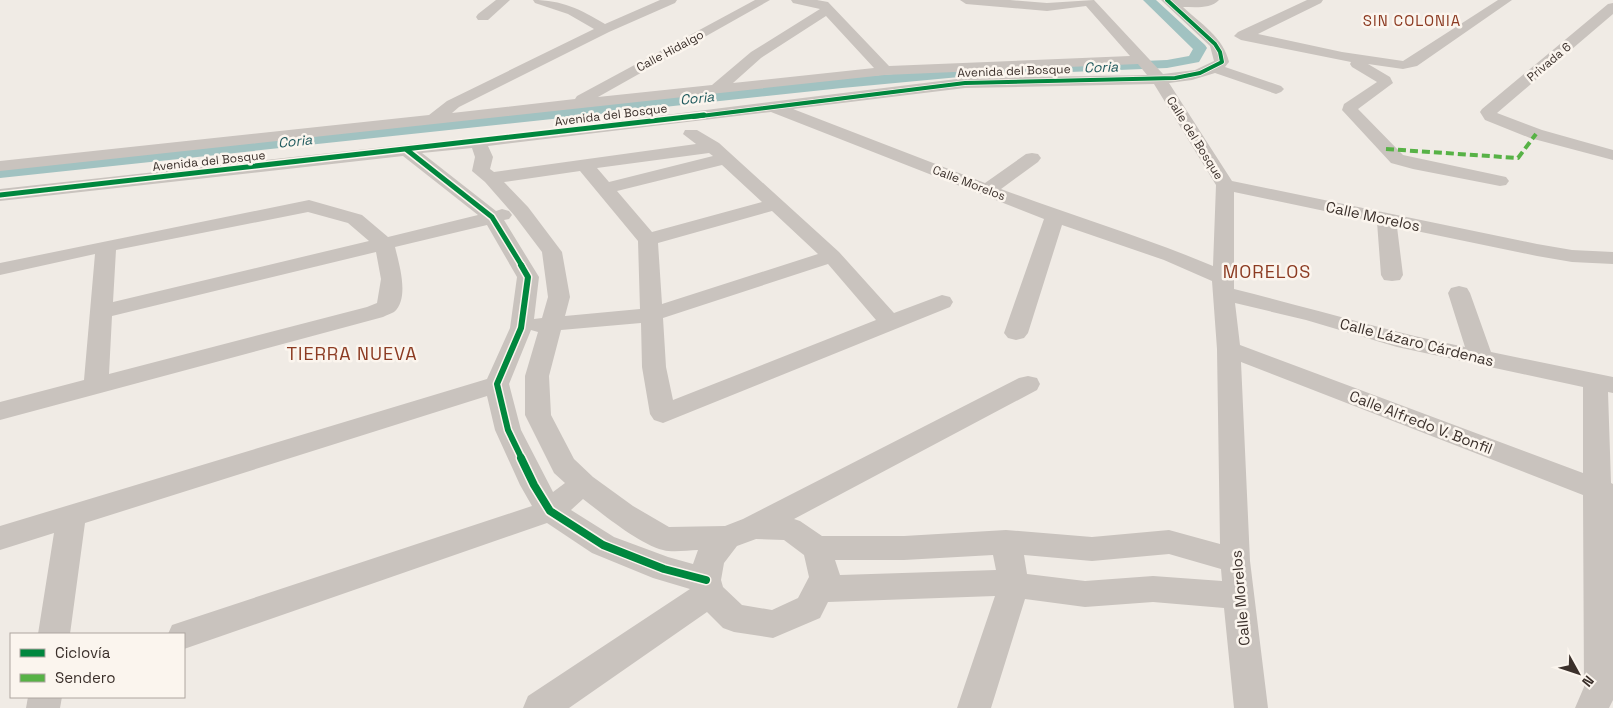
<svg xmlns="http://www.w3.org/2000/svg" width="1613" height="708" viewBox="0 0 1613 708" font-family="'Space Grotesk',sans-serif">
	<rect width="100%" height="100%" fill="#f0ebe5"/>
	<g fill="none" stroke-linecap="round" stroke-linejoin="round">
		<polygon fill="#a1c2c1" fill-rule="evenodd" points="1143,0 1156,0 1205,45 1207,48 1199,62 1167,68 970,76 842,88 0,178 0,168 842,78 970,68 1167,60 1189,56 1193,49"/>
		<g fill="#c9c3be" fill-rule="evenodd">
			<polygon points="496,0 510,0 488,20 478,20 476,17 478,14"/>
			<path d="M533 0C562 0 580 9 605 24L660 0H677L675 3 609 32 459 107 452 113 575 99 577 96 755 0H770L598 97 712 85 751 52 820 9 793 3 791 0H817L828 2 889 66 1130 56 1086 6 1047 11 966 4 960 0H1010L1047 3 1094 0 1163 74 1195 70 1214 61 1210 46 1161 0H1219C1211 9 1195 7 1183 7 1200 23 1224 38 1229 62L1225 67 1281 86 1284 89 1281 92 1276 94 1215 73 1192 80 1169 83 1232 181 1537 244 1572 250 1613 252V264L1572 262 1537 256 1397 227 1403 275 1400 280 1392 281 1384 280 1381 275 1377 222 1234 192V289C1311 308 1387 331 1465 347L1448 293 1451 288 1459 286 1467 288 1470 293 1491 352 1613 377V393L1608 392 1611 483 1613 484V700L1609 708H1575L1584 687 1583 495 1241 362 1250 561 1268 708H1234L1224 608 1153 602 1085 607 1025 599 991 708H957L995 596 828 602 820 618 773 638 734 632 723 628 707 612 569 708H523L528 696 690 589 653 578 592 553 547 523 184 649V634H168L172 625 184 621 532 506 520 485 495 430 487 396 85 523 70 634H38L54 533 0 550V526L487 379 510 328 517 277 487 225 395 247C399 264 410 298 394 312 391 314 386 315 383 317L0 420V402L84 380 95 254 0 275V263L309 200 362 215 388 237 478 215 403 156 0 201V189L569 127 965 78 1147 75 1138 64 885 75 0 171V161L429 115 447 101 594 29 568 14 535 3ZM826 16 874 68 733 83 761 58ZM1154 84 1216 185 1213 266C1144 237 1071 215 1001 189L1038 162 1041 158 1038 154 1032 153 1026 154 985 183 793 109 965 88ZM771 112 1044 219 1004 333 1008 338 1016 340 1024 338 1028 333 1062 225 1164 260 1212 281 1217 349 1220 544 1169 530 1092 537 1006 530 904 536H822L800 521 794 519 1037 390 1040 384 1037 378 1028 376 1019 378 743 519 725 526 669 527 633 506 593 477 574 459 551 415 549 376 561 330 641 323 642 367 650 414 654 420 663 423 950 307 953 302 950 297 942 295 894 313 839 252 719 143 697 130H685L683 134 696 144 494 172 490 169 493 157 488 146ZM472 148 475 157 472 171 485 182 514 215 542 252 548 297 542 318 534 319 539 277 504 220 509 219 512 215 509 211 502 209 496 211 422 153ZM709 153 713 156 609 182 597 168ZM722 165 762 202 652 232 617 191ZM580 171 638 241 640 309 565 316 570 297 562 252 528 207 504 182ZM772 211 818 254 662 304 658 243ZM308 212 348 223 369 241 113 302 116 250ZM376 252 381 279 377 303 367 307 109 374 112 316ZM828 264 876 320 673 400 666 367 663 318ZM1235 303 1306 320 1397 347 1583 387V473L1240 345ZM531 330 538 332 525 376V415L554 473 565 483 553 492 521 430 509 384ZM583 499C604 515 639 544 663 550 674 553 687 550 698 550L693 564 668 557 614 537 571 510ZM756 539 784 540 804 555 809 577 798 598 772 610 742 605 723 587 721 580 724 563 737 546ZM1169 554 1221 569 1222 581 1153 576 1085 581 1027 574 1024 555 1092 561ZM993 555 996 570 840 575 835 560H904Z"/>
			<polygon points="1307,0 1323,0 1321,3 1258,34 1342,52 1403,61 1498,0 1512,0 1417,66 1403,69 1368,64 1390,77 1393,83 1358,109 1403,155 1506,177 1509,181 1506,185 1500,186 1413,169 1391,163 1342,110 1344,104 1377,82 1352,67 1350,64 1351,62 1241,40 1234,36 1238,32"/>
			<polygon points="1613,3 1613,14 1497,113 1542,130 1613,150 1613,160 1530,138 1485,120 1480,112 1482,109 1608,4"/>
			<polygon points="28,697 62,697 60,708 26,708"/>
		</g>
		<polyline stroke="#57b246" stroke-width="4" stroke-dasharray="8 4" stroke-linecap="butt" points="1386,149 1518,158 1536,134"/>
		<defs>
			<polyline id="cycleway-far3" points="693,117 965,83 1175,78 1200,73 1222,62 1220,52 1215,44 1167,0"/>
			<g id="cycleway-far2">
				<polyline points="407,150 492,217 522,266"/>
				<polyline points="0,195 704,115"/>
			</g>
			<polyline id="cycleway-far1" points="521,265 528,277 521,328 497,384 508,430 522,459"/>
			<polyline id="cycleway" points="521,458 534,485 550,511 603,545 664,569 706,580"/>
		</defs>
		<use href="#cycleway-far3" stroke="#fbf5ee" stroke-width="5.5"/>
		<use href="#cycleway-far2" stroke="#fbf5ee" stroke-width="8"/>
		<use href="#cycleway-far1" stroke="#fbf5ee" stroke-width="9"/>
		<use href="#cycleway" stroke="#fbf5ee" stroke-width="11"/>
		<use href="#cycleway-far3" stroke="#00873e" stroke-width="4"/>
		<use href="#cycleway-far2" stroke="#00873e" stroke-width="5"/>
		<use href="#cycleway-far1" stroke="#00873e" stroke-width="6"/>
		<use href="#cycleway" stroke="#00873e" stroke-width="8"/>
	</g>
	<g text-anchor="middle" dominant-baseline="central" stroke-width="5" stroke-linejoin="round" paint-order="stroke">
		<g font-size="12" fill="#3b302b" stroke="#fbf5ee">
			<text transform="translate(670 51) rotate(-28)">Calle Hidalgo</text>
			<text transform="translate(1549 62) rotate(-40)">Privada 6</text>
			<text transform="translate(1014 71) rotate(-2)">Avenida del Bosque</text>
			<text transform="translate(611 115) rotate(-7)">Avenida del Bosque</text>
			<text transform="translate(1195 138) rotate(58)">Calle del Bosque</text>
			<text transform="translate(209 161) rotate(-6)">Avenida del Bosque</text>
			<text transform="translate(969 183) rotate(21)">Calle Morelos</text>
		</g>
		<g font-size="14" font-style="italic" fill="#1f5a5e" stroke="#fbf5ee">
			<text transform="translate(1101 67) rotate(-2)">Coria</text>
			<text transform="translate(697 98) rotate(-6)">Coria</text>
			<text transform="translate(295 141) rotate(-6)">Coria</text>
		</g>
		<g font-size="15" letter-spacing="1" fill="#8c3b22" stroke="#fbf5ee">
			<text x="1412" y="20">SIN COLONIA</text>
		</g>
		<g font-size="15" fill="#3b302b" stroke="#fbf5ee">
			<text transform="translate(1373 216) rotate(12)">Calle Morelos</text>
			<text transform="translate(1417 342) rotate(14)">Calle Lázaro Cárdenas</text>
			<text transform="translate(1421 422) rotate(21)">Calle Alfredo V. Bonfil</text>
			<text transform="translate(1240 598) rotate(-95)">Calle Morelos</text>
		</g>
		<g font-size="18" letter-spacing="1" fill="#8c3b22" stroke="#fbf5ee">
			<text x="1267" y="271">MORELOS</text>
			<text x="352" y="353">TIERRA NUEVA</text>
		</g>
	</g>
	<rect x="10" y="633" width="175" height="65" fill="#fbf5ee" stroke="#aea6a0"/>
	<rect x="20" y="649" width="25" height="8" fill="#00873e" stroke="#aea6a0"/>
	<text x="55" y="658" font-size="15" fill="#3b302b">Ciclovía</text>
	<rect x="20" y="674" width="25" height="8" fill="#57b246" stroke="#aea6a0"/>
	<text x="55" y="683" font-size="15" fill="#3b302b">Sendero</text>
	<g transform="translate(1578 673) rotate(130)" stroke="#fbf5ee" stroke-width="4" paint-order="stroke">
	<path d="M0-4L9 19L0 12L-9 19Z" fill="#3b302b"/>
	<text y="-8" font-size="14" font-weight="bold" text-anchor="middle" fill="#3b302b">N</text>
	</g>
</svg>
